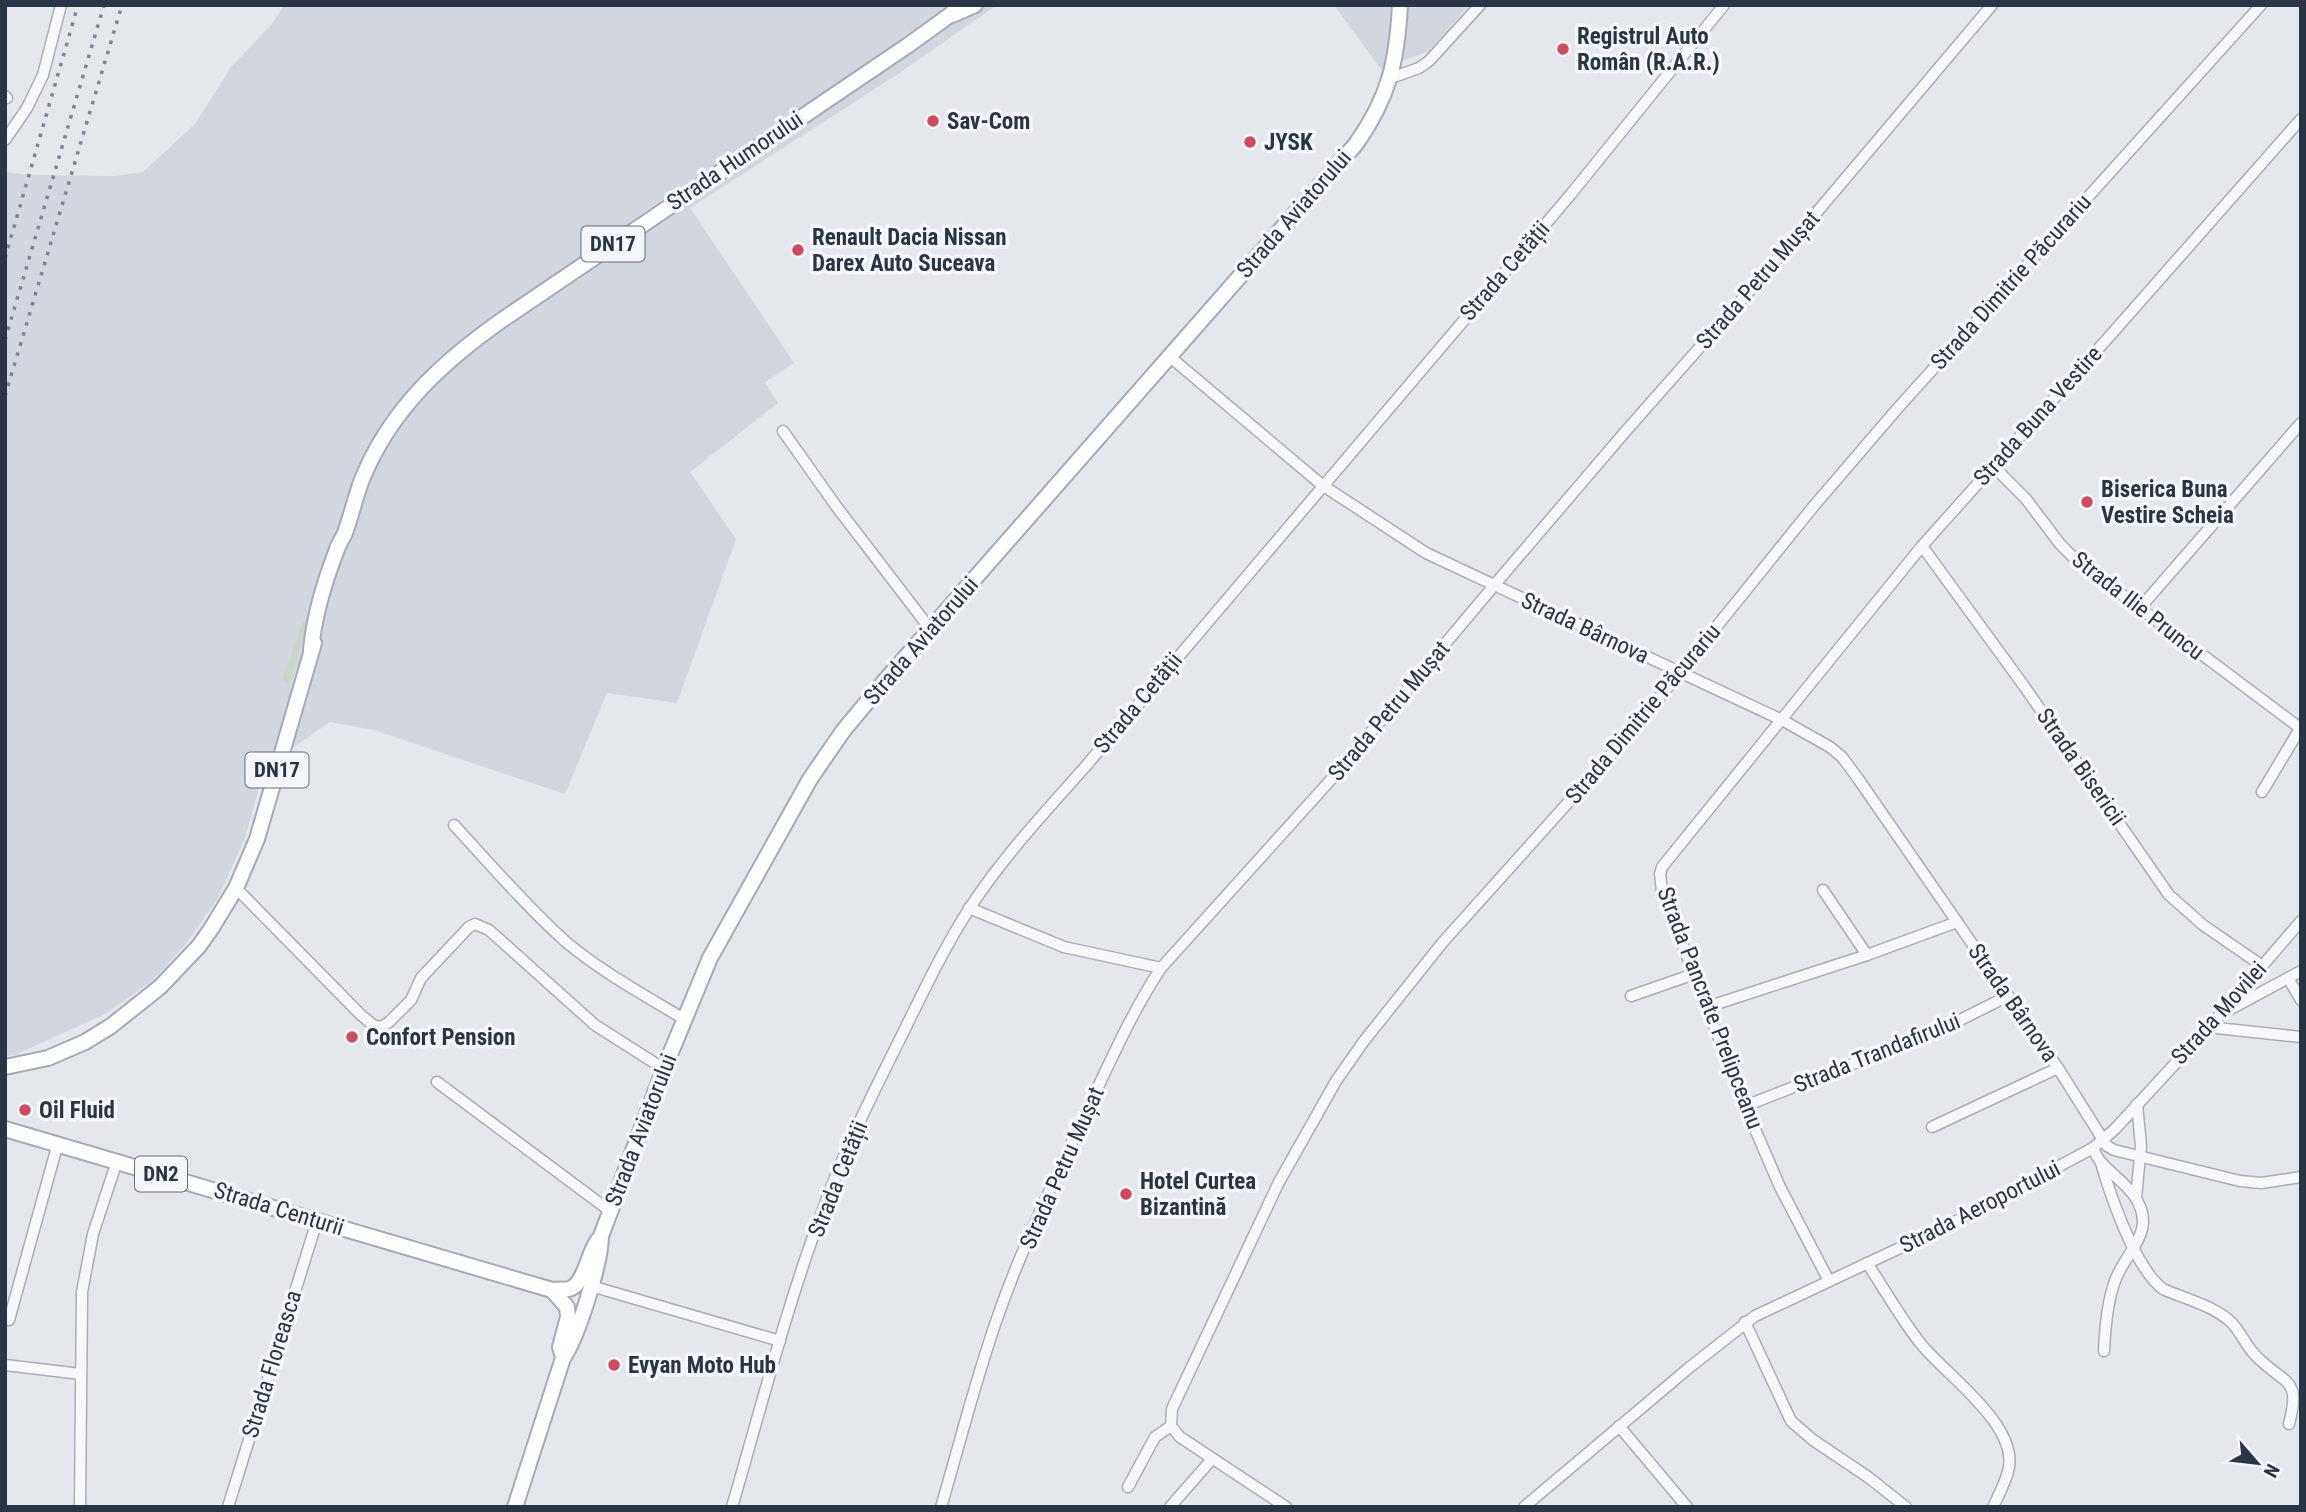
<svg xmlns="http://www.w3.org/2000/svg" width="2306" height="1512" viewBox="0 0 2306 1512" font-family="'Roboto Condensed',sans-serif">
	<rect width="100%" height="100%" fill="#e4e7ec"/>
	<g fill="#d2d6de">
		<polygon points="284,5 997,5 898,74 690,208 794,363 765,382 778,403 690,472 736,539 677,703 607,693 565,794 374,730 330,722 265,767 245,838 218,898 185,945 152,981 107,1013 15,1055 5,1056 5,172 33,175 116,176 143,172 195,124 231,67 272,24"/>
		<polygon points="1334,5 1469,5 1429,51 1381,69"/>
	</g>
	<polygon fill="#c9d6c5" points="303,622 307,625 289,685 283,680 284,674"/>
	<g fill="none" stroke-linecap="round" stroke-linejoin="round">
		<defs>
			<g id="street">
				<polyline points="1391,78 1419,68 1429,61 1480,5"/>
				<polyline points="5,96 7,98"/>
				<polyline points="5,140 27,108 43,75 61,5"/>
				<polyline points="1169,356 1322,485 1426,553 1782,720 1830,747 1842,757 1859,780 2058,1068 2107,1146 2114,1150 2240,1181 2261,1183 2301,1177"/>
				<polyline points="783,431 836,506 931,630"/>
				<polyline points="1993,466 2026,499 2060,544 2076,560 2300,728"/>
				<polyline points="1922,546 2024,686 2169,895 2203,925 2261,965"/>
				<polyline points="2139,609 2301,423"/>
				<polyline points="2262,792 2301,727"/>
				<path d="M454 825C490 864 526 906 566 942 602 972 644 995 684 1019"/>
				<polyline points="236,888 360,1014 373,1025 381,1027 388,1023 411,1000 421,978 469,927 475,924 489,930 595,1025 664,1069"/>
				<polyline points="1823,890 1867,955"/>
				<polyline points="969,908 1064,947 1161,968"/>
				<polyline points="2288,978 2301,1000"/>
				<polyline points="1631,996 1694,974"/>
				<polyline points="1707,1007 1867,955 1957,922"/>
				<polyline points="2225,1012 2301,971"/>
				<polyline points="2207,1027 2301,1037"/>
				<polyline points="437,1082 610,1211"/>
				<polyline points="1745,1106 1940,1030 2008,996"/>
				<polyline points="1932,1127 2058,1068"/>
				<path d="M2093 1148C2095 1153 2098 1159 2101 1162 2112 1175 2126 1183 2135 1197 2158 1233 2125 1251 2115 1281 2107 1302 2105 1328 2104 1351"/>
				<path d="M2101 1163C2111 1197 2135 1268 2163 1289 2185 1299 2215 1306 2232 1323 2242 1334 2247 1348 2258 1358 2287 1386 2301 1378 2289 1424"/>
				<polyline points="2136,1198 2141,1146 2137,1104"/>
				<path d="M1867 1263C1885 1290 1901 1319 1921 1344 1946 1375 2016 1423 2009 1467 2007 1480 1999 1494 1993 1507"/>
				<polyline points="1829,1281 1780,1187 1745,1106 1662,891 1660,874 1662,867 1922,546 2108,338 2301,119"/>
				<polyline points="591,1286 780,1341"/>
				<polyline points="9,1320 58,1143"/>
				<polyline points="1745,1322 1791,1421 1813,1440 1868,1477 1906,1507"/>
				<polyline points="5,1365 81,1374"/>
				<polyline points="1171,1426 1172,1409 1279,1182 1336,1081 1364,1041 1443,942 1634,729 1813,507 1897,409 2261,5"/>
				<polyline points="1171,1426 1180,1437 1286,1507"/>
				<polyline points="1619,1426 1687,1507"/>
				<polyline points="1128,1487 1155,1437 1171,1426"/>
				<polyline points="80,1507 82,1292 93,1234 117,1161"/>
				<polyline points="228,1507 317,1221"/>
				<path d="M732 1507C761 1408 786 1308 822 1212 844 1150 874 1091 903 1033 924 990 945 946 971 906 1004 856 1045 812 1085 767L1571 194 1724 5"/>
				<path d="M941 1507C960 1443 976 1377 999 1313 1023 1245 1055 1179 1085 1114 1109 1065 1131 1013 1161 968L1336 774 1502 576 1625 432 1768 270 1992 5"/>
				<polyline points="1170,1507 1212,1459"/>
				<polyline points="1524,1507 1690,1367 1755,1316 1953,1223 2093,1148 2115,1129 2219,1016 2301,921"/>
			</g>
			<g id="primary">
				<polyline points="952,15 975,5"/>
				<path d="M311 650C314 617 324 583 336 552 338 545 342 539 345 533 351 516 355 499 361 482 389 411 441 363 502 320L907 46 950 15 960 5"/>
				<polyline points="5,1067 48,1058 85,1042 111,1026 160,987 199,946 211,929 236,888 257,839 314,643"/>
				<path d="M5 1129 552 1290C558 1289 564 1290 569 1289 585 1285 588 1252 598 1240"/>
				<polyline points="552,1290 567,1307 568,1317 560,1347 563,1358"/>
				<path d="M515 1507 563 1358C578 1337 601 1262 601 1236L664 1069 710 958 810 779 843 731 883 683 1356 144C1389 97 1397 62 1400 5"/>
			</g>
		</defs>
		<use href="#street" stroke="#a9aeb7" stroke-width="13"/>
		<use href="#primary" stroke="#a3abb8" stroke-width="18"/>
		<use href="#street" stroke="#f7f8fa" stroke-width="10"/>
		<use href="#primary" stroke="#fff" stroke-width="14"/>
		<g stroke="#7d8696" stroke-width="3.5" stroke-dasharray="3.5 7" stroke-linecap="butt">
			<polyline points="5,258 78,5"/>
			<polyline points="5,340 104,5"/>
			<polyline points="5,396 122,5"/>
		</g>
	</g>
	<g fill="#d1495b" stroke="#f4f6f9" stroke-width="2.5">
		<circle cx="1563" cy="49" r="7"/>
		<circle cx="933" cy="121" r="7"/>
		<circle cx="1250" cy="142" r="7"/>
		<circle cx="798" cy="250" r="7"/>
		<circle cx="2087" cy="502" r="7"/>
		<circle cx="352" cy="1037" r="7"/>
		<circle cx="25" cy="1110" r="7"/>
		<circle cx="1126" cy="1194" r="7"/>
		<circle cx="614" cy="1365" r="7"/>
	</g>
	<g text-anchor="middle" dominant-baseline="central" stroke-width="7" stroke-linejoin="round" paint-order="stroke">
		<g fill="#f4f6f9" stroke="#676e7b" stroke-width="2">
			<rect x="581.5" y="226.5" width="63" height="35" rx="5"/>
			<rect x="245.5" y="752.5" width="63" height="35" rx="5"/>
			<rect x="135" y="1156.5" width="52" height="35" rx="5"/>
		</g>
		<g font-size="21" font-weight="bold" fill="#2b3445">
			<text x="613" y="244">DN17</text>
			<text x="277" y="770">DN17</text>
			<text x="161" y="1174">DN2</text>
		</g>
		<g font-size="23" font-weight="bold" fill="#2b3445" stroke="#f4f6f9" text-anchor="start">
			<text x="1577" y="36">Registrul Auto<tspan x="1577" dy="26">Român (R.A.R.)</tspan></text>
			<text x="947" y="121">Sav-Com</text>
			<text x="1264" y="142">JYSK</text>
			<text x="812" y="237">Renault Dacia Nissan<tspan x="812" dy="26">Darex Auto Suceava</tspan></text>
			<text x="2101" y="489">Biserica Buna<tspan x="2101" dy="26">Vestire Scheia</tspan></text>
			<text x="366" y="1037">Confort Pension</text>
			<text x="39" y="1110">Oil Fluid</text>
			<text x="1140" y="1181">Hotel Curtea<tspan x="1140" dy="26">Bizantină</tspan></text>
			<text x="628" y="1365">Evyan Moto Hub</text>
		</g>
		<g font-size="23" fill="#2b3445" stroke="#f4f6f9">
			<text transform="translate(735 161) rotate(-34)">Strada Humorului</text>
			<text transform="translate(1294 214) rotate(-49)">Strada Aviatorului</text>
			<text transform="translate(1505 271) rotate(-49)">Strada Cetății</text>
			<text transform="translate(1758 280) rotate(-49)">Strada Petru Mușat</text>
			<text transform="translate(2011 282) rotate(-48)">Strada Dimitrie Păcurariu</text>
			<text transform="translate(2038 416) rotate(-48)">Strada Buna Vestire</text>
			<text transform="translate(2138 606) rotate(38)">Strada Ilie Pruncu</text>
			<text transform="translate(1585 628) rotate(25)">Strada Bârnova</text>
			<text transform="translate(921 641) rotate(-49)">Strada Aviatorului</text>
			<text transform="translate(1138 703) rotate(-50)">Strada Cetății</text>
			<text transform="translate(1389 711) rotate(-50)">Strada Petru Mușat</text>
			<text transform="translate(1643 714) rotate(-50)">Strada Dimitrie Păcurariu</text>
			<text transform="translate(2081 767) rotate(55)">Strada Bisericii</text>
			<text transform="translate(2013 1003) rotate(55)">Strada Bârnova</text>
			<text transform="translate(1710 1008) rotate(69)">Strada Pancrate Prelipceanu</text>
			<text transform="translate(2219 1013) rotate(-48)">Strada Movilei</text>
			<text transform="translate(1877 1053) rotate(-22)">Strada Trandafirului</text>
			<text transform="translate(641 1130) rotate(-69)">Strada Aviatorului</text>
			<text transform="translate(1062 1168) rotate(-66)">Strada Petru Mușat</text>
			<text transform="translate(838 1179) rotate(-68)">Strada Cetății</text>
			<text transform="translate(1980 1207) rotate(-27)">Strada Aeroportului</text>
			<text transform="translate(279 1209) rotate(17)">Strada Centurii</text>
			<text transform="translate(272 1364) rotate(-73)">Strada Floreasca</text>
		</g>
	</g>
	<rect width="2306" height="1512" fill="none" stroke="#2b3445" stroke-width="14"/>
	<g transform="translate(2257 1463) rotate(118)" stroke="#f4f6f9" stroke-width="5" paint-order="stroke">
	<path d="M0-5L12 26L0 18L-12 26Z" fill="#2b3445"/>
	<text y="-10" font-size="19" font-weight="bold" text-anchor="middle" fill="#2b3445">N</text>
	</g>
</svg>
